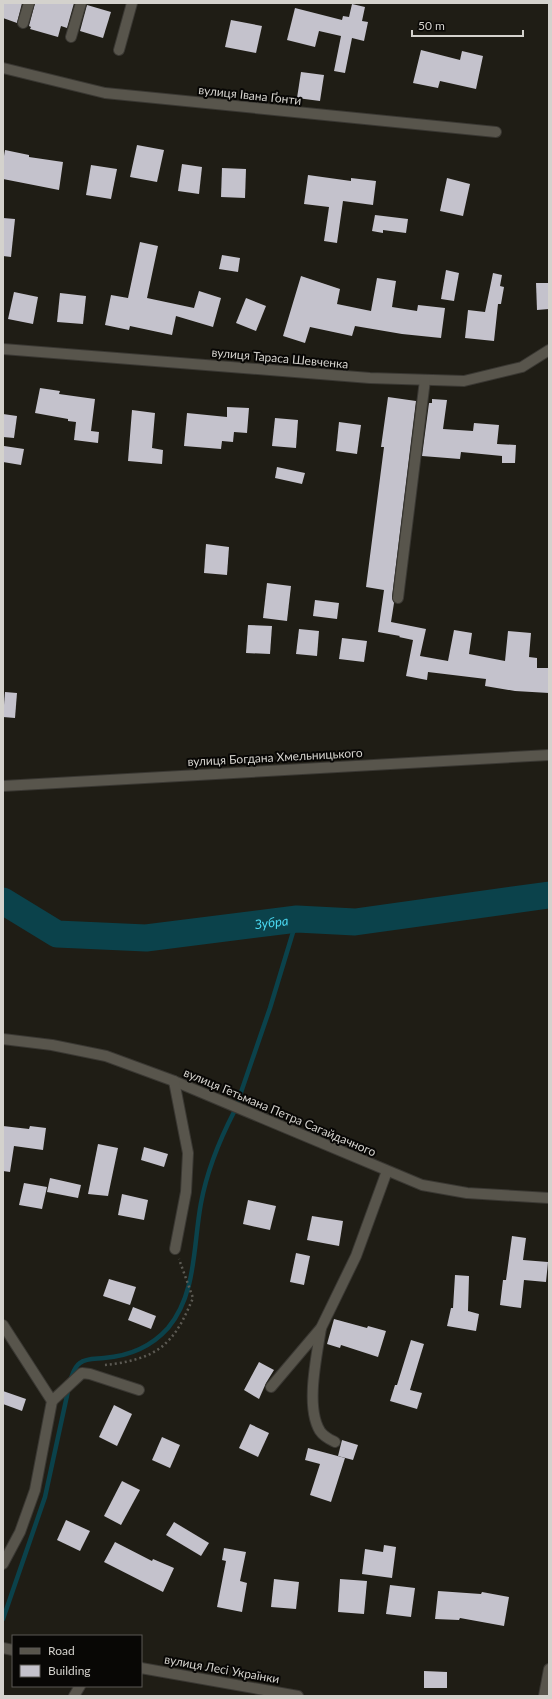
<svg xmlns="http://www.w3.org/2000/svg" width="552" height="1699" viewBox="0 0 552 1699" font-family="Lato,sans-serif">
	<rect width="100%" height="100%" fill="#1f1d15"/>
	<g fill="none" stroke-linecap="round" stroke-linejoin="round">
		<g stroke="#0b424b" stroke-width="4.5">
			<polyline points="238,1101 270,1008 297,919"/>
			<path d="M71 1378C73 1373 75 1366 80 1363 86 1358 96 1359 104 1358 129 1356 151 1347 168 1328 197 1293 193 1245 201 1203 207 1171 219 1141 234 1112"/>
			<polyline points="3,1619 45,1497 68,1391"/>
		</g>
		<path stroke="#0b424b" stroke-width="27" id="s1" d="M3 901 57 934 146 938 297 919 355 922 549 895"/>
	</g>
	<g fill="#c4c2cc">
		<polygon points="3,3 22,3 17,23 3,18"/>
		<polygon points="35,3 74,3 67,28 61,26 58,37 30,29 31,27 29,26"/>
		<polygon points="352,4 365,7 362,21 368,22 364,41 352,38 345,73 334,71 341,36 319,31 315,47 287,40 295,8 342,20 343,16 349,17"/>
		<polygon points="87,5 111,12 103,38 80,31"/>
		<polygon points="231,20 262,26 256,53 225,47"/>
		<polygon points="421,50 460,60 462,51 483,56 476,89 440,81 438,88 413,83"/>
		<polygon points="301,72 324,75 320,101 297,98"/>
		<polygon points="137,145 164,150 157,182 130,177"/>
		<polygon points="5,150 29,155 29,157 63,162 59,190 3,179 3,162"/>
		<polygon points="182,164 202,167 199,194 178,191"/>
		<polygon points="91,165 117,169 111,199 86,195"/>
		<polygon points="222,168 246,169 245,198 221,197"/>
		<polygon points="308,175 351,181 351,178 376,181 373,205 343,201 337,243 324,241 329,207 304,204"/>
		<polygon points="447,178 470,184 463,216 440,211"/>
		<polygon points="375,215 408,219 406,233 383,230 383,233 372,231"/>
		<polygon points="3,218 15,219 11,257 3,256"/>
		<polygon points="140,242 158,246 147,298 194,308 199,291 221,298 213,327 176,316 172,335 130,326 129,330 105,325 111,295 128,298"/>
		<polygon points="222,255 240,258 238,272 219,269"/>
		<polygon points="446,270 459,273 454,301 441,299"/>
		<polygon points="493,273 502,275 500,286 504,287 501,304 498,304 494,341 465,338 468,310 485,312"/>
		<polygon points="301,276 340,289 337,304 371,311 377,278 396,281 392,307 417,311 418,305 445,308 441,338 402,334 355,326 352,336 310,327 305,343 283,336"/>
		<polygon points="536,283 549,283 549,309 537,310"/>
		<polygon points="14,292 38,297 33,324 8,319"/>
		<polygon points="60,293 86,296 83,324 57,322"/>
		<polygon points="246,298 266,306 256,331 236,323"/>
		<polygon points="40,388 60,391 59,394 95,399 91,431 99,432 98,443 74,440 76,422 68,421 68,419 35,413"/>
		<polygon points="388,397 416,401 392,597 394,603 391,622 426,629 420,656 448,661 454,630 472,633 469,654 505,661 508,631 531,633 529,657 537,658 537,668 549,668 549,693 515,691 485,686 486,679 428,672 427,680 406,676 413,640 399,637 400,636 378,632 384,590 366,587 384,447 381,447"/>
		<polygon points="432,399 447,400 443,429 473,431 474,423 499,425 497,444 516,445 515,463 502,463 502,456 461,452 460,459 422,456 429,403 432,403"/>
		<polygon points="227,407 249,408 247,433 234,432 233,442 222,441 221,449 184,446 187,413 227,417"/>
		<polygon points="132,410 155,413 152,448 163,450 162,464 128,461"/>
		<polygon points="3,414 17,416 14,438 3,437"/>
		<polygon points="275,418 298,420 296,448 272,446"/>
		<polygon points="339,422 361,425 357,454 336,451"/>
		<polygon points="4,446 24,449 21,465 3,462"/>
		<polygon points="277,467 305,473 302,484 275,478"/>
		<polygon points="206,544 229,547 227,575 204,573"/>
		<polygon points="267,583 291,586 287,621 263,618"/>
		<polygon points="315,600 339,603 337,619 313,616"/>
		<polygon points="248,625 272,626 270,654 246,653"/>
		<polygon points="299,629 319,631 317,656 296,654"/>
		<polygon points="342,638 367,641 364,662 339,659"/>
		<polygon points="5,692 17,693 15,718 3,717"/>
		<polygon points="3,1126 29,1129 30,1126 46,1128 43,1150 14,1146 10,1172 3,1171"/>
		<polygon points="98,1144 118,1148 108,1196 88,1194"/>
		<polygon points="144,1147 168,1154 164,1167 141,1160"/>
		<polygon points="50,1178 81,1185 78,1198 47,1192"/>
		<polygon points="24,1183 47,1187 42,1209 19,1205"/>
		<polygon points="122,1194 148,1200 144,1220 118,1215"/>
		<polygon points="248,1200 276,1206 270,1230 243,1224"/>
		<polygon points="312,1216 343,1221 339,1246 307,1240"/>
		<polygon points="512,1236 526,1238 523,1260 548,1262 546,1282 524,1280 521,1308 500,1305 503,1280 506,1280"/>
		<polygon points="296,1253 310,1256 304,1285 290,1282"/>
		<polygon points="455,1275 469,1276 468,1311 479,1314 476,1331 447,1326 451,1308 453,1308"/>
		<polygon points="109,1279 136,1287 130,1305 103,1296"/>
		<polygon points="133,1307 156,1316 151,1329 128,1320"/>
		<polygon points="334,1319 367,1328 368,1326 386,1331 378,1357 341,1345 340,1348 327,1344"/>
		<polygon points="411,1340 424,1344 410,1390 422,1393 417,1409 390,1401 395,1385 397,1385"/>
		<polygon points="259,1362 274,1370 266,1383 259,1399 244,1390"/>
		<polygon points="3,1391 26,1399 22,1411 3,1404"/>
		<polygon points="114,1405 132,1414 117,1446 99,1437"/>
		<polygon points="250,1424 269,1433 258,1457 239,1448"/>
		<polygon points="162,1437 180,1445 170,1468 152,1460"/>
		<polygon points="342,1440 358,1445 353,1460 338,1456"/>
		<polygon points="308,1448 345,1458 331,1502 310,1495 320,1464 305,1460"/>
		<polygon points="122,1481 140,1490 121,1525 104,1516"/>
		<polygon points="66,1520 90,1531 80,1551 57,1540"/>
		<polygon points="174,1522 209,1543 201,1556 166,1535"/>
		<polygon points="115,1542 152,1561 153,1559 174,1568 163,1592 104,1562"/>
		<polygon points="384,1545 396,1547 392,1578 362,1574 365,1549 383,1552"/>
		<polygon points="224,1548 246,1552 240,1581 247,1583 242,1612 217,1607 226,1561 222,1560"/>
		<polygon points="274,1579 299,1582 296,1609 271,1607"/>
		<polygon points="340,1579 367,1581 364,1614 338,1612"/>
		<polygon points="390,1585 415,1588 411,1617 386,1614"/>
		<polygon points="438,1591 481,1594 482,1592 509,1597 504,1626 460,1618 459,1620 435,1619"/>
		<polygon points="424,1671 447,1672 447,1688 424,1688"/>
	</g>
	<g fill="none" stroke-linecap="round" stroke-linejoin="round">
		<defs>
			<g id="minor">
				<polyline points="23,23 29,3"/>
				<polyline points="71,37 81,3"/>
				<polyline points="119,50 132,3"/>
				<polyline points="3,68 105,93 496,132"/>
				<polyline points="3,349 370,378 464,381 522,367 549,350"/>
				<polyline points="398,598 425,380"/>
				<polyline points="3,786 549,755"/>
				<polyline points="3,1039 52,1045 106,1056 174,1081 422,1185 467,1193 549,1198"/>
				<polyline points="174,1081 188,1153 186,1192 175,1249"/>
				<polyline points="3,1325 52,1401 35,1490 20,1532 3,1564"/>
				<path d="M321 1328C317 1355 305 1407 320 1431 324 1437 329 1439 335 1442"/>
				<polyline points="271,1387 321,1328 356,1256 387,1171"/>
				<polyline points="52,1401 82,1373 90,1374 139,1390"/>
				<polyline points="3,1648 13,1650"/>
				<polyline points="141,1668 298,1696"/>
				<polyline points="74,1696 80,1686"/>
				<polyline points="544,1696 549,1669"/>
			</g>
		</defs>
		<use href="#minor" stroke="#3a3833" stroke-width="12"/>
		<path stroke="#5c5a53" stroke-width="2.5" stroke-dasharray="2 3" stroke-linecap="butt" d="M105 1365C125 1363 151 1358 166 1343 179 1331 186 1314 193 1298L179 1259"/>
		<use href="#minor" stroke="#58554c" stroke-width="10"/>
	</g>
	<g text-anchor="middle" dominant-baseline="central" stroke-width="4" stroke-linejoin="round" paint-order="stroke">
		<g font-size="12" fill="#d4d2cd" stroke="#080705">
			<text transform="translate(250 95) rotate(6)">вулиця Івана Ґонти</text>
			<text transform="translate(280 358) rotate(5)">вулиця Тараса Шевченка</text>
			<text transform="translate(275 757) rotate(-3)">вулиця Богдана Хмельницького</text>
			<text transform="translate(280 1112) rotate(23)">вулиця Гетьмана Петра Сагайдачного</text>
			<text transform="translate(222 1669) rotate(10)">вулиця Лесі Українки</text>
		</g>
		<g font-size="13" font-style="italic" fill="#4ad8f1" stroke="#080705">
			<text stroke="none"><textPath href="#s1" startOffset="279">Зубра</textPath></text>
		</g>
	</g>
	<rect width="552" height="1699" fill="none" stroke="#d4d2cd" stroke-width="8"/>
	<rect x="12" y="1635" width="130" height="52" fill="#080705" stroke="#5a5855"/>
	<rect x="20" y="1648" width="20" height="6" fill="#58554c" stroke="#5a5855"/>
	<text x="48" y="1655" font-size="12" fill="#d4d2cd">Road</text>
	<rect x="20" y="1665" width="20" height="12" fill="#c4c2cc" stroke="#5a5855"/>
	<text x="48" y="1675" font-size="12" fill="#d4d2cd">Building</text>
	<path d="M412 30v6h111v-6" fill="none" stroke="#d4d2cd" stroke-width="2"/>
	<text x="418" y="30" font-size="12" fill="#d4d2cd" stroke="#080705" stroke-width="3" paint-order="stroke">50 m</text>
</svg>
